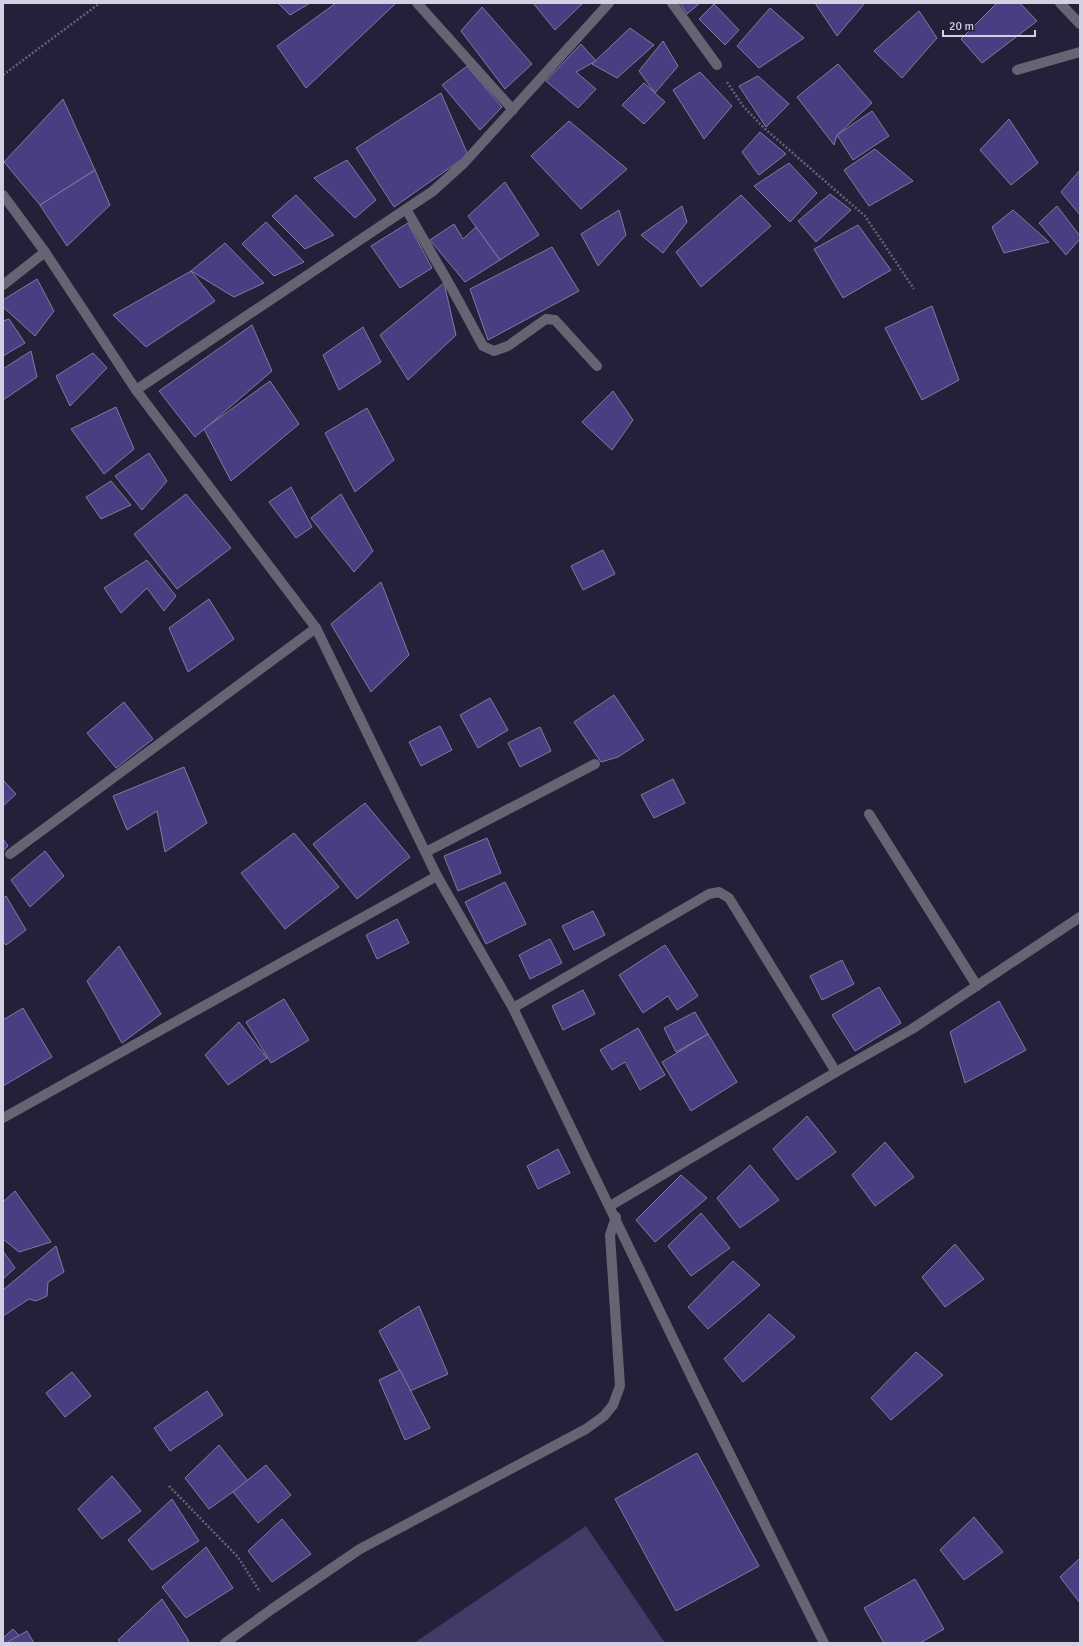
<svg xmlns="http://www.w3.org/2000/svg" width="1083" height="1646" viewBox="0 0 1083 1646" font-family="Signika,sans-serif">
	<rect width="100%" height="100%" fill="#24203a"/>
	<polygon fill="#423b67" points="586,1526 665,1643 414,1643"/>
	<g fill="#4b3d81" stroke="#807c9c">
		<polygon points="278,3 310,3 290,15"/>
		<polygon points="336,3 393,3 395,4 306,88 277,46"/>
		<polygon points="533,3 583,3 555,30"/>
		<polygon points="680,3 700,3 687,14"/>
		<polygon points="815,3 865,3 837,36"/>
		<polygon points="997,3 1020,3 1037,21 982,63 961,39"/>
		<polygon points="714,4 739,30 725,45 699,19"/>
		<polygon points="482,7 532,64 505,89 461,31"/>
		<polygon points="770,8 804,38 759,68 737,46"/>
		<polygon points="919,11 937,38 902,78 874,51"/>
		<polygon points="630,28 654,45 617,78 592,64"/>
		<polygon points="663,41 678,66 655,93 639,71"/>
		<polygon points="581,44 596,61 576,72 596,89 578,108 546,81"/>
		<polygon points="838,64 872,103 837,135 834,145 797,97"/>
		<polygon points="467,66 502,107 480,130 442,85"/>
		<polygon points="700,72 732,106 704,139 673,90"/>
		<polygon points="758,76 789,104 766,127 739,86"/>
		<polygon points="644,83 665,102 644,124 622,105"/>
		<polygon points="441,93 468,155 394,207 356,148"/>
		<polygon points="63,99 95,170 40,205 4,162"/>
		<polygon points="872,111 889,136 853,160 837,135"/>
		<polygon points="1009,119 1038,163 1011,185 980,150"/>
		<polygon points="569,121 627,169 581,209 531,156"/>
		<polygon points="760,132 786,154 759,175 742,152"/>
		<polygon points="875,149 913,181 869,206 844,170"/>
		<polygon points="347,160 376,200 355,218 314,178"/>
		<polygon points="789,163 817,193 790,222 754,186"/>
		<polygon points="95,170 110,205 67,246 40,205"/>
		<polygon points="1080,170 1080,215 1061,192"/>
		<polygon points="505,182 539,235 500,260 468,216"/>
		<polygon points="830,194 851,210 816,242 798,221"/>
		<polygon points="296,195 334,235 305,249 272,216"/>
		<polygon points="741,195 771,226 701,287 676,252"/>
		<polygon points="682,206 687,222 663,253 641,235"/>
		<polygon points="1057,206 1080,236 1080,239 1066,255 1039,223"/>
		<polygon points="619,210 626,235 598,266 581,234"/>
		<polygon points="1013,210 1049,242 1004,253 992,227"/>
		<polygon points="266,222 304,262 274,276 242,244"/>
		<polygon points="408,223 432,268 400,288 371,246"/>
		<polygon points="454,224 463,239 476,227 500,260 465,282 430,240"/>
		<polygon points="858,225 891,270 843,298 814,249"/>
		<polygon points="225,243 264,283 234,297 191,271"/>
		<polygon points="552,247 579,291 488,340 470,289"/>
		<polygon points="191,271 215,301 146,347 113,315"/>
		<polygon points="37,279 54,311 35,336 3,307 3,300"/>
		<polygon points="444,283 456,335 408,380 380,335"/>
		<polygon points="932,306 959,380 922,400 885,328"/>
		<polygon points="9,319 25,343 3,356 3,321"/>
		<polygon points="252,325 272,371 195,437 159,391"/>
		<polygon points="363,327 381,362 339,390 323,355"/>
		<polygon points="31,351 37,377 3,400 3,369"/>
		<polygon points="93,353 107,368 70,406 56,376"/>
		<polygon points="270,381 299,424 231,481 204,429"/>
		<polygon points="613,391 633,420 612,450 582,422"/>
		<polygon points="116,407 134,449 104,474 71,429"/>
		<polygon points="367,408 394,460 355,492 325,433"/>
		<polygon points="149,453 167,481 142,510 115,476"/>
		<polygon points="111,481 131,505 101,519 86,497"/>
		<polygon points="291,487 312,527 296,538 269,502"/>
		<polygon points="186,494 231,548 177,589 134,534"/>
		<polygon points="341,494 373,551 354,572 311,518"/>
		<polygon points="603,550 615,574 583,590 571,566"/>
		<polygon points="147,560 176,596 164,611 147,588 121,613 104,588"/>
		<polygon points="381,582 409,655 371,692 331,624"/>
		<polygon points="209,599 234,639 188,672 169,628"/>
		<polygon points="614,695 644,740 618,757 601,762 574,722"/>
		<polygon points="490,698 508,730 478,748 460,715"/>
		<polygon points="124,702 153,739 116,768 87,733"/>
		<polygon points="440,726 452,750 421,766 409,742"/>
		<polygon points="540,727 551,751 520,767 508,743"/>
		<polygon points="184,767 207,823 165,852 157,811 127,830 113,796"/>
		<polygon points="673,779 685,803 654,818 641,795"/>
		<polygon points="3,780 16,794 3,806"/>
		<polygon points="365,803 410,857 357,899 313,844"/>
		<polygon points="294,833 339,887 285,929 241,873"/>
		<polygon points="487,838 501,873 458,891 444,856"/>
		<polygon points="3,839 8,846 3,851"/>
		<polygon points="45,851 64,876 30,907 11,880"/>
		<polygon points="505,882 526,924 486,944 465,902"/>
		<polygon points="6,896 26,930 6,945 3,942 3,898"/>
		<polygon points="593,911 605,935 574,950 562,926"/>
		<polygon points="397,919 409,943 377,959 366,935"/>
		<polygon points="550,939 562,963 530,979 519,955"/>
		<polygon points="665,945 698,996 677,1010 668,996 643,1013 619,975"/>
		<polygon points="119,946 161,1014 122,1043 87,981"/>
		<polygon points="842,960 854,984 822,1000 810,976"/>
		<polygon points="879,987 901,1023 855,1051 832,1015"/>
		<polygon points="583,990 595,1014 563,1030 552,1006"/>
		<polygon points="284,999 309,1040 271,1063 246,1022"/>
		<polygon points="999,1001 1026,1050 965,1083 950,1032"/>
		<polygon points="23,1008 52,1057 3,1086 3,1020"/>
		<polygon points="695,1012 708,1034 676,1052 664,1028"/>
		<polygon points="239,1022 267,1058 228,1085 205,1055"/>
		<polygon points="638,1028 665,1075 640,1090 625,1062 612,1070 600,1050"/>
		<polygon points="708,1034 737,1082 691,1111 662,1062"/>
		<polygon points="807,1116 836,1152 797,1180 773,1149"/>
		<polygon points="885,1142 914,1177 875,1206 852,1175"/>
		<polygon points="558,1149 570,1173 538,1189 527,1166"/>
		<polygon points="750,1165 779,1200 740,1228 717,1198"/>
		<polygon points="681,1175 707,1198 655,1242 636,1220"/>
		<polygon points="15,1191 51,1242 19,1252 3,1239 3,1202"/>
		<polygon points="701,1213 730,1248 691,1276 668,1246"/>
		<polygon points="955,1244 984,1279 945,1307 922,1277"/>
		<polygon points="56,1246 64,1272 48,1282 47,1296 36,1301 29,1299 3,1316 3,1290"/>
		<polygon points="3,1251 15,1268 3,1279"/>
		<polygon points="733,1261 760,1285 708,1329 688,1307"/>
		<polygon points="419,1306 448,1374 410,1391 379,1331"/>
		<polygon points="769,1314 795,1337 743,1382 724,1359"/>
		<polygon points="916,1352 943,1375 891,1420 871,1398"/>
		<polygon points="400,1370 430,1428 405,1440 379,1380"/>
		<polygon points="72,1372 91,1396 65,1417 46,1393"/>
		<polygon points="207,1391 223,1415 170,1451 154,1428"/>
		<polygon points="219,1445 248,1481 209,1509 185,1478"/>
		<polygon points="697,1453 759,1566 676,1611 615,1499"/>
		<polygon points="266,1465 291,1495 258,1523 233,1492"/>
		<polygon points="112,1476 141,1511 102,1539 78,1509"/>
		<polygon points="172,1499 199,1541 152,1570 128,1540"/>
		<polygon points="974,1517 1003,1552 964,1580 940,1550"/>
		<polygon points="282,1519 311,1554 272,1582 248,1551"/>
		<polygon points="206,1547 233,1588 186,1618 162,1587"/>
		<polygon points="1080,1558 1080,1603 1060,1577"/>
		<polygon points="915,1579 944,1629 920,1643 884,1643 864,1608"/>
		<polygon points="162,1599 189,1641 186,1643 121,1643 118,1640"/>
		<polygon points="13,1629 26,1643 3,1643 3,1638"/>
		<polygon points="27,1631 34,1643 6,1643"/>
	</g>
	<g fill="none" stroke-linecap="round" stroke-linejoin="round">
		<g stroke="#646178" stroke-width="2.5" stroke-dasharray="2 2" stroke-linecap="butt">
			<polyline points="3,75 100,3"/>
			<polyline points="727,82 743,106 764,128 865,216 914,289"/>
			<polyline points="169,1486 238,1557 260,1592"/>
		</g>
		<g stroke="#656472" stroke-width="10">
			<polyline points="417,3 513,110"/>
			<polyline points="672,3 717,65"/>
			<polyline points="1060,3 1080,24"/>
			<polyline points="1017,70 1080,52"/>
			<polyline points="3,195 45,252 136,390 316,628 437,876 513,1008 697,1388 824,1643"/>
			<polyline points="406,209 451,287 483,346 494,351 508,346 546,319 555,320 597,366"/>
			<polyline points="3,285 45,252"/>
			<polyline points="136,390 433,191 464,163 609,3"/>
			<polyline points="869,814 977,986"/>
			<polyline points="426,852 595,764"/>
			<polyline points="10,854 316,628"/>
			<polyline points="513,1008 709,894 719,892 729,898 737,911 836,1072"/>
			<polyline points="3,1118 437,876"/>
			<polyline points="610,1206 836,1072 912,1029 1080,917"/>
			<polyline points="225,1643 272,1609 360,1549 586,1429 604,1416 613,1405 620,1386 610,1235 616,1217"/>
		</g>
	</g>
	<rect width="1083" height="1646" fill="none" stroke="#d2d1e2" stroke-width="8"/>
	<path d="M943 30v6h92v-6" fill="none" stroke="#d2d1e2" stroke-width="2"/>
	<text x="949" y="30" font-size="12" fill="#d2d1e2" stroke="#24203a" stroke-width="3" paint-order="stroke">20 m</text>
</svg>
